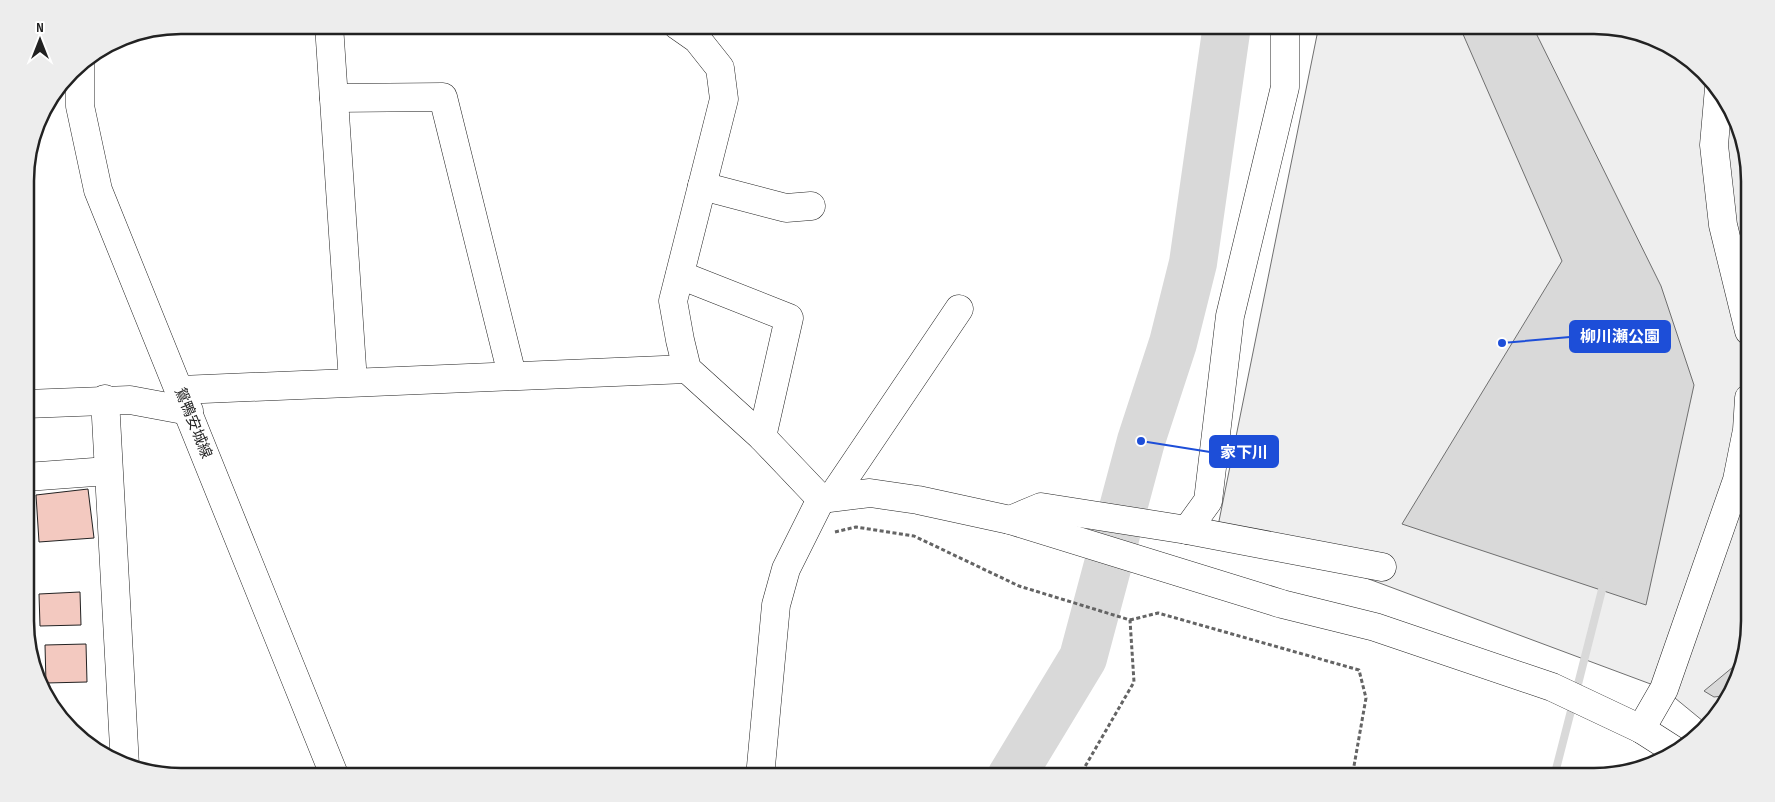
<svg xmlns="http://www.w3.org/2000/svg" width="1775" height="802" viewBox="0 0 1775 802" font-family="'Sofia Sans Condensed','Noto Sans JP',sans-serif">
	<rect width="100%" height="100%" fill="#fff"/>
	<polygon fill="#eee" stroke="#6f6f6f" points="1319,25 1594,25 1654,37 1718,86 1749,161 1750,622 1738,681 1709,726 1664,689 1299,553 1218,526"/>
	<g fill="#d9d9d9" stroke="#6f6f6f">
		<polygon points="1459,25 1532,25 1661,286 1694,385 1646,605 1402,524 1562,261"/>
		<polygon points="1748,633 1738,681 1730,695 1714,697 1704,691 1733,667"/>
	</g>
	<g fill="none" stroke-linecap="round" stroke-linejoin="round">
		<g stroke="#d9d9d9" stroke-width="8">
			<polyline points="1576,692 1604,582"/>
			<polyline points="1554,777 1573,703"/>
		</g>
		<polyline stroke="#d9d9d9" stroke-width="48" points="1011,777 1083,658 1141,441 1173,343 1193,263 1227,25"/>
	</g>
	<g fill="#f3c9c0" stroke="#222">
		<polygon points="88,489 94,538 39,542 36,495"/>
		<polygon points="29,500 31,531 26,531 26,501"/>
		<polygon points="29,549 32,578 26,578 26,550"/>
		<polygon points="80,592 81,625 40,626 39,594"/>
		<polygon points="86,644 87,682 46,683 45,645"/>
	</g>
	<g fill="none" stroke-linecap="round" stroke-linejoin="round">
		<defs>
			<g id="minor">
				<polyline points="329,25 353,382"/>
				<polyline points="677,25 697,39 720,68 724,99 673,301 680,340 687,369 762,437 821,499"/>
				<polyline points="1719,88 1714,145 1723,225 1749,331"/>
				<polyline points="334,98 443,97 512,375"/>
				<polyline points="702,186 786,208 811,206"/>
				<polyline points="680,275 789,318 762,437"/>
				<polyline points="180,390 687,369"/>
				<polyline points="105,399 125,766"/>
				<polyline points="26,404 130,400 189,411"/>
				<polyline points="26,477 108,471"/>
				<polyline points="832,497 959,309"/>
				<polyline points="821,499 870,493 918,500 1010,520 1282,604 1375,627 1552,687 1641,729 1677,752"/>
				<polyline points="1010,520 1041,507 1187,530 1208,501 1230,316 1285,87 1285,25"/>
				<polyline points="1187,530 1382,567"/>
				<polyline points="1641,729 1664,689 1737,480 1747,430 1749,398"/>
				<polyline points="760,777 776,605 786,569 821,499"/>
			</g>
			<polyline id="major" points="80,62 80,106 98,190 335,777"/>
		</defs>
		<use href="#minor" stroke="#222" stroke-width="29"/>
		<use href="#major" stroke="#222" stroke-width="29"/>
		<g stroke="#646464" stroke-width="3" stroke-dasharray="4 2.5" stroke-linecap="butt">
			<polyline points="835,532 856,527 914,536 1019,586 1130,620 1134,682 1079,777"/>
			<polyline points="1130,620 1158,613 1359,670 1366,698 1354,766 1360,777"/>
		</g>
		<use href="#minor" stroke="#fff" stroke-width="28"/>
		<use href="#major" stroke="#fff" stroke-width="28"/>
	</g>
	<g text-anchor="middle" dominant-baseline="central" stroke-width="4" stroke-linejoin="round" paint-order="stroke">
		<g font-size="15" fill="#222" stroke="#fff">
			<text transform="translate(193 423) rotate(68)">鴛鴨安城線</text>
		</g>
	</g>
	<path d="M0 0H1775V802H0ZM181 34H1594A147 147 0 0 1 1741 181V621A147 147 0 0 1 1594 768H181A147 147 0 0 1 34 621V181A147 147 0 0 1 181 34Z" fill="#ededed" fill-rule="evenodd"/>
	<path fill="none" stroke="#222" stroke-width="2.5" d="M181 34H1594A147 147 0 0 1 1741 181V621A147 147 0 0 1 1594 768H181A147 147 0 0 1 34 621V181A147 147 0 0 1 181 34Z"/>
	<path fill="none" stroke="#1d4ed8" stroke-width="2" d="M1502 343L1570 337M1141 441L1210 452"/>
	<g fill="#1d4ed8" stroke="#fff" stroke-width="2">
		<circle cx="1502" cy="343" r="5"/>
		<circle cx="1141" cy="441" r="5"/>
	</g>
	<g fill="#1d4ed8" stroke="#1d4ed8" stroke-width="2">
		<rect x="1570" y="321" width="100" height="31" rx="5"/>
		<rect x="1210" y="436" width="68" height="31" rx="5"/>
	</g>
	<g font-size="16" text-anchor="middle" font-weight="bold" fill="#fff">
		<text x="1620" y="342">柳川瀬公園</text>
		<text x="1244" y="458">家下川</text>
	</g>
	<g transform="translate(40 40)" stroke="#ffffff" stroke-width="4" paint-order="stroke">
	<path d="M0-4L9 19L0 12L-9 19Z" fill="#222222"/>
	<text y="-8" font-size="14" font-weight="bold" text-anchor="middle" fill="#222222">N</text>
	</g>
</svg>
